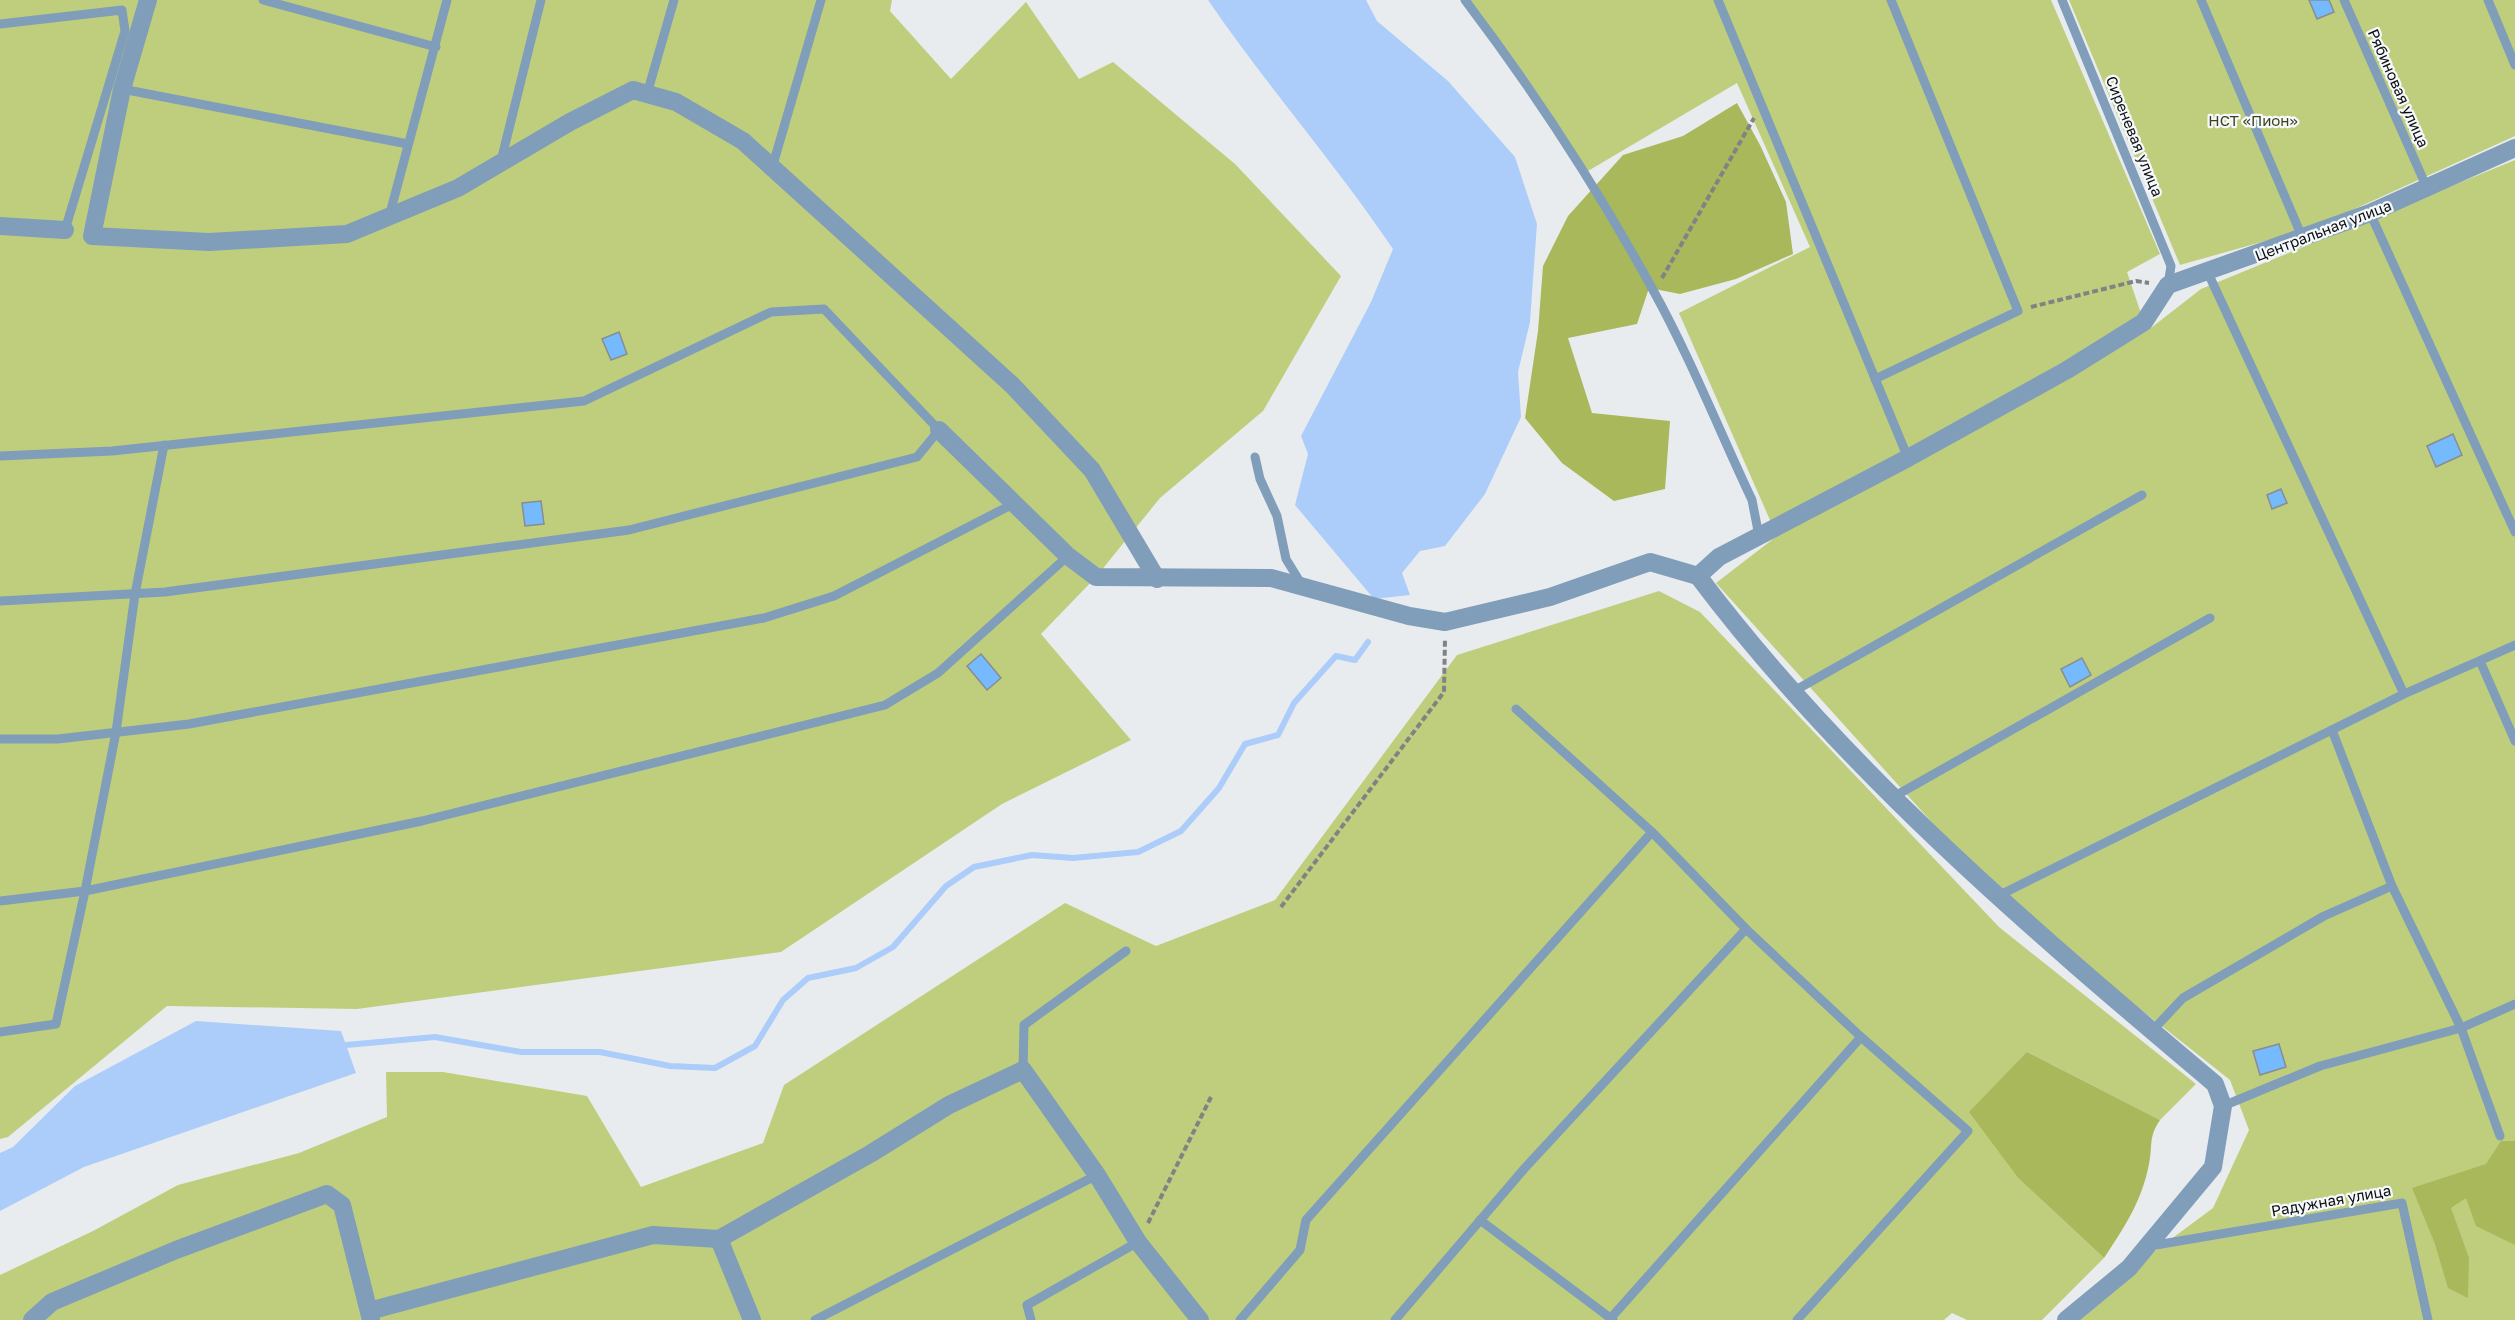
<svg xmlns="http://www.w3.org/2000/svg" width="2515" height="1320" viewBox="0 0 2515 1320" font-family="'Golos Text',sans-serif">
	<rect width="100%" height="100%" fill="#e9ecef"/>
	<g fill="#bfce7d">
		<polygon points="0,0 892,0 890,11 951,79 1026,2 1079,79 1113,62 1235,164 1341,276 1263,411 1160,498 1096,577 1041,634 1131,740 1002,804 781,952 357,1009 167,1006 8,1137 0,1139"/>
		<polygon points="1467,0 2051,0 2160,254 2127,272 2147,331 2201,289 2515,160 2515,1320 2062,1320 2213,1208 2249,1130 2230,1080 2001,899 1716,583 1777,536 1679,313 1810,247 1737,83 1588,171"/>
		<polygon points="2069,0 2515,0 2515,136 2315,227 2180,265"/>
		<polygon points="1659,591 1700,612 1999,927 2196,1084 2160,1120 2027,1052 2019,1179 2104,1258 2042,1320 1967,1320 1952,1313 1944,1320 0,1320 0,1275 93,1231 178,1185 299,1153 387,1117 386,1072 443,1072 587,1096 641,1187 763,1143 784,1085 1065,903 1156,946 1275,900 1457,655"/>
	</g>
	<g fill="#a8b85b">
		<polygon points="1737,103 1760,145 1786,202 1793,254 1736,279 1680,294 1649,288 1637,324 1568,338 1592,413 1670,421 1665,489 1614,501 1562,463 1525,418 1538,331 1543,266 1568,216 1623,155 1683,136"/>
		<path d="M2027 1052 2160 1120C2148 1138 2153 1145 2149 1164 2142 1201 2124 1228 2104 1258L2019 1179 1969 1112Z"/>
		<polygon points="2501,1141 2515,1141 2515,1245 2476,1226 2466,1198 2451,1208 2469,1258 2468,1298 2448,1288 2435,1244 2412,1188 2486,1164"/>
	</g>
	<g fill="#accdf9">
		<path d="M1208 0H1366L1377 21 1448 81 1515 157 1537 224 1530 322 1518 372 1521 417 1485 494 1445 546 1420 551 1402 573 1410 595 1374 599 1295 505 1308 454 1301 436 1371 302 1393 249C1335 163 1266 85 1208 0Z"/>
		<polygon points="196,1021 341,1031 356,1073 84,1167 0,1211 0,1153 13,1147 75,1086"/>
	</g>
	<g fill="none" stroke-linecap="round" stroke-linejoin="round">
		<polyline stroke="#accdf9" stroke-width="6" points="346,1045 435,1037 521,1052 600,1052 670,1066 715,1068 755,1046 783,1000 808,978 856,968 893,947 946,886 974,867 1032,855 1073,858 1138,852 1181,831 1219,788 1245,744 1278,735 1294,703 1336,656 1355,660 1368,642"/>
	</g>
	<g fill="#75bafd" stroke="#8a8c8f" stroke-width="1.5">
		<polygon points="2309,0 2329,0 2334,12 2317,19"/>
		<polygon points="619,332 627,354 611,360 602,339"/>
		<polygon points="2453,434 2462,455 2436,467 2427,446"/>
		<polygon points="2281,489 2287,503 2272,509 2267,495"/>
		<polygon points="541,501 544,524 525,526 522,503"/>
		<polygon points="981,654 1001,678 987,690 967,666"/>
		<polygon points="2082,658 2091,675 2070,687 2061,669"/>
		<polygon points="2279,1044 2286,1067 2260,1075 2253,1051"/>
	</g>
	<g fill="none" stroke-linecap="round" stroke-linejoin="round">
		<g stroke="#808284" stroke-width="4" stroke-dasharray="6 3" stroke-linecap="butt">
			<polyline points="1662,278 1754,118"/>
			<polyline points="2031,307 2136,281 2149,283"/>
			<polyline points="1281,907 1444,692 1445,639"/>
			<polyline points="1148,1223 1211,1097"/>
		</g>
		<g stroke="#809dba" stroke-width="9">
			<polyline points="263,0 436,47"/>
			<path d="M1465 0C1534 91 1598 189 1653 290 1690 357 1719 430 1752 500L1759 536"/>
			<polyline points="1718,0 1908,458"/>
			<polyline points="2062,0 2171,266 2168,285"/>
			<polyline points="2201,0 2303,239"/>
			<polyline points="2344,0 2427,188"/>
			<polyline points="2488,0 2515,65"/>
			<polyline points="0,24 122,10 125,31 65,230"/>
			<polyline points="122,89 408,144"/>
			<polyline points="647,94 674,0"/>
			<polyline points="501,161 541,0"/>
			<polyline points="772,168 821,0"/>
			<polyline points="2370,213 2515,532"/>
			<polyline points="389,217 447,0"/>
			<polyline points="2208,273 2404,694"/>
			<polyline points="1875,379 2018,311 1891,0"/>
			<polyline points="0,456 112,451 584,401 771,312 824,309 939,430 917,457 629,530 165,592 0,601"/>
			<polyline points="1255,457 1260,479 1277,516 1286,559 1302,585"/>
			<polyline points="2480,661 2515,741"/>
			<polyline points="1794,691 2142,495"/>
			<polyline points="1516,709 1652,832 1746,929 1861,1037 1968,1131 1797,1320"/>
			<polyline points="2332,730 2392,886 2461,1028 2500,1136"/>
			<polyline points="0,739 58,739 189,724 764,618 834,596 1013,504"/>
			<polyline points="1895,796 2210,618"/>
			<polyline points="1998,896 2404,694 2515,645"/>
			<polyline points="0,901 85,891 422,821 885,705 938,673 1068,556"/>
			<polyline points="2152,1031 2183,998 2324,916 2392,886"/>
			<polyline points="0,1032 56,1024 85,891 116,732 135,594 164,445"/>
			<polyline points="1023,1070 1024,1025 1126,951"/>
			<polyline points="2223,1106 2320,1066 2461,1028 2515,1004"/>
			<polyline points="1480,1220 1613,1320"/>
			<polyline points="2150,1246 2402,1203 2428,1320"/>
			<polyline points="815,1320 1097,1175"/>
			<polyline points="1031,1320 1027,1305 1138,1242"/>
			<polyline points="1240,1320 1300,1250 1306,1220 1652,832"/>
			<polyline points="1395,1320 1524,1169 1746,929"/>
			<polyline points="1609,1320 1861,1037"/>
		</g>
		<g stroke="#809dba" stroke-width="18">
			<polyline points="148,0 122,89 92,236 209,242 347,234 458,188 570,122 633,90 676,102 743,141 1012,385 1092,470 1157,579"/>
			<polyline points="0,226 65,230"/>
			<polyline points="939,430 1068,556 1096,577 1271,578 1409,616 1445,622 1550,597 1650,562 1698,576"/>
			<polyline points="719,1239 752,1320"/>
			<polyline points="369,1311 653,1235 719,1239 870,1154 949,1105 1023,1070 1097,1175 1138,1242 1200,1320"/>
			<polyline points="32,1320 52,1302 176,1250 327,1194 342,1205 371,1320"/>
			<path d="M2066 1320 2129 1268 2213 1167 2223 1106 2215 1084C2031 929 1843 769 1698 576L1719 557 1908 458 2067 370 2144 322 2168 285 2370 213 2515 148"/>
		</g>
	</g>
	<g text-anchor="middle" dominant-baseline="central" stroke-width="4.5" stroke-linejoin="round" paint-order="stroke">
		<g font-size="15" fill="#0e0f10" stroke="#f6f9fc">
			<text transform="translate(2399 88) rotate(66)">Рябиновая улица</text>
			<text transform="translate(2135 136) rotate(68)">Сиреневая улица</text>
			<text transform="translate(2323 230) rotate(-21)">Центральная улица</text>
			<text transform="translate(2331 1200) rotate(-10)">Радужная улица</text>
		</g>
		<g font-size="15" fill="#3c421b" stroke="#f6f9fc">
			<text x="2253" y="120">НСТ «Пион»</text>
		</g>
	</g>
</svg>
